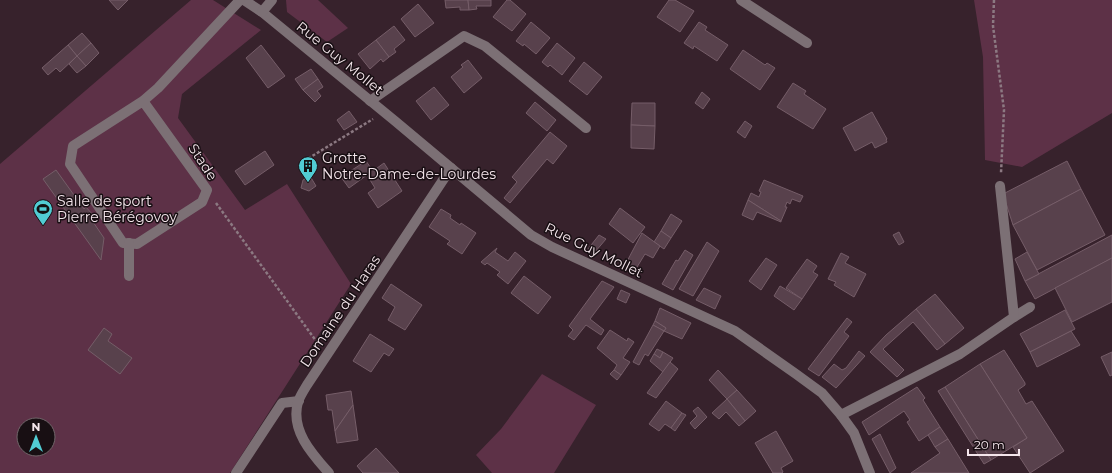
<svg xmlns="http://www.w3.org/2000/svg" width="1112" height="473" viewBox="0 0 1112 473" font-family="Montserrat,sans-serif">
	<rect width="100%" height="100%" fill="#37222c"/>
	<g fill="#5d3147" fill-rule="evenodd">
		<path d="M191 0H213L261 30 182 94 178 118 245 210 287 184 351 284 230 473H0V164ZM24 425H48V449H24Z"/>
		<polygon points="286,0 318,0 348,28 327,42 287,12"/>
		<polygon points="974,0 1112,0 1112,113 1022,167 985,160 983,57"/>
		<polygon points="542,374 596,405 554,473 492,473 476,455 501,429"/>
	</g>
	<g fill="#58414c" stroke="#755d68">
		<polygon points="109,0 128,0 118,10"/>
		<polygon points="445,0 468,0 469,10 460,10 460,7 446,8"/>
		<polygon points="468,0 491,0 491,6 476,6 477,9 469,10"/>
		<polygon points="507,0 510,0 526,14 512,31 493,17"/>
		<polygon points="669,0 675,0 694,11 680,32 657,17"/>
		<polygon points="418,4 434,23 415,37 401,19"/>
		<polygon points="531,22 550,38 536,54 524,44 523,46 516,41"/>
		<polygon points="699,22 707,27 705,30 728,45 717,61 694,46 693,49 684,43"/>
		<polygon points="394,26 405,40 394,49 396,52 389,57 376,40"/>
		<polygon points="82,33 91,43 77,56 68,45"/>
		<polygon points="376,40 389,57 383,62 381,59 370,69 358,54"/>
		<polygon points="91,43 99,53 86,66 77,56"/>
		<polygon points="557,43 575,58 562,75 550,65 548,67 542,62"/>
		<polygon points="68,45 77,56 60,72 56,68 48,75 42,68"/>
		<polygon points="261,45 285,76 268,88 246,58"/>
		<polygon points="743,50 765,65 767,63 775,68 760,90 730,69"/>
		<polygon points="77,56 86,66 77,73 69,64"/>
		<polygon points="468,60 482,78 464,93 451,77 463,67 461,65"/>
		<polygon points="584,62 602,77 587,95 569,81"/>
		<polygon points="311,69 318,79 303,90 295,79"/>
		<polygon points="318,79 323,87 317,91 321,96 315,102 303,90"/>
		<polygon points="793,83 806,91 804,94 826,109 813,129 777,107"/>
		<polygon points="434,87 449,105 431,120 416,101"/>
		<polygon points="702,92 710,99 703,109 695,103"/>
		<polygon points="535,102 556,120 547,131 526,113"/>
		<polygon points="632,103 655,103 655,126 631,125"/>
		<polygon points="349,111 357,122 344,130 337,120"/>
		<polygon points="872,112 887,139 886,140 887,142 875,148 872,142 855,151 843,128"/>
		<polygon points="745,121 752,126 745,138 737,132"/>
		<polygon points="631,125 655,126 654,149 631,148"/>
		<polygon points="550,132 567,146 553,164 547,159 510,203 504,198 517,182 512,177"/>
		<polygon points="265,151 274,165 245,185 235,171"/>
		<polygon points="366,161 373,171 384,163 402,191 378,208 368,193 375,188 367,175 349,188 341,177"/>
		<polygon points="1067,161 1081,189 1013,225 1003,194"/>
		<polygon points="56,170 84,209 86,207 92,214 89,216 104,238 101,260 43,179"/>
		<polygon points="310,176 316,186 309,191 301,188 303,180"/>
		<polygon points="764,180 803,196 800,202 792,199 790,204 787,202 785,207 787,207 781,221 748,200 751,193 759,197 761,192 759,191"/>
		<polygon points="1081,189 1105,235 1037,270 1013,225"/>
		<polygon points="748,200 781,221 781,222 757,212 753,220 742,215"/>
		<polygon points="620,208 645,227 633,243 609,224"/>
		<polygon points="441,209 451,215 450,218 460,225 461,223 476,233 462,254 447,244 450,241 429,227"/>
		<polygon points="671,214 682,221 671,238 661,231"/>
		<polygon points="661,231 671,238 664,249 654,242"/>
		<polygon points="899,232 904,242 899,245 893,235"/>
		<polygon points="642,233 660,246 653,258 645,254 634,272 624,267"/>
		<polygon points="599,235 606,239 595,252 588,249"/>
		<polygon points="1112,235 1112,258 1035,299 1025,281"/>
		<polygon points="707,242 719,251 693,296 679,289"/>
		<polygon points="497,248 495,252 508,261 515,252 526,261 508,284 497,275 500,272 487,263 485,265 481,262"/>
		<polygon points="685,250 693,255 673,290 662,284 676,260 678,261"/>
		<polygon points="1027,252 1039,274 1025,281 1015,259"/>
		<polygon points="841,253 849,257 845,263 866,274 854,297 834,285 836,282 828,279"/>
		<polygon points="766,258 777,265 761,290 749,281"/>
		<polygon points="1112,258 1112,302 1072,322 1055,288"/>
		<polygon points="807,259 817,266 813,272 818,275 802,299 786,288"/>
		<polygon points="524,276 551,297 538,314 511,293"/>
		<polygon points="602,281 614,287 590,319 604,330 601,335 586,325 574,340 568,336 573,330 569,326"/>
		<polygon points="391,284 422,305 405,330 388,320 395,307 382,298"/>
		<polygon points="780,286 802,299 794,310 774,296"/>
		<polygon points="704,288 721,296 715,309 696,300"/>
		<polygon points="621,290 630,294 626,303 617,299"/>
		<polygon points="935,294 964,328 945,344 916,309"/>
		<polygon points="660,308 691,323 682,339 664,331 666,328 655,321"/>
		<polygon points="916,309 945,344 937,350 913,322 883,349 904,370 897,377 870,352 886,335"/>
		<polygon points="1065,310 1075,329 1030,352 1020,334"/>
		<polygon points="847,318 852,322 844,332 849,336 819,376 808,369"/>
		<polygon points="655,321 666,328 664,331 653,325"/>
		<polygon points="653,325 664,331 648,356 645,354 639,365 633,362"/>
		<polygon points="104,328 112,334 108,341 132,358 120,374 88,350"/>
		<polygon points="610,330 627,341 628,338 634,342 623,358 630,362 621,375 614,370 617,365 597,348"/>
		<polygon points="1071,331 1080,345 1037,367 1030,352"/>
		<polygon points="370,334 394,349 389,356 384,353 371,372 353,361"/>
		<polygon points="657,349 663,352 660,358 654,354"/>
		<polygon points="1004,350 1025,383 1025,385 1018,390 1026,404 1032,401 1064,451 1030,473 1013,447 1027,438 980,364"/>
		<polygon points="859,351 865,356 836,388 822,377 834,364 842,370 846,368"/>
		<polygon points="663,352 673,358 663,372 650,361 654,354 660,358"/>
		<polygon points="1112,352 1112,375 1110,376 1101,357"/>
		<polygon points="670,362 678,369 656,398 647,393"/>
		<polygon points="980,364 1027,438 991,460 945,387"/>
		<polygon points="614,370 621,375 617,380 610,374"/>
		<polygon points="718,370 737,390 727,399 709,380"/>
		<polygon points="917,387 925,398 923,400 940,427 919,441 907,422 910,420 904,411 869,435 862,422"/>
		<polygon points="945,387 991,460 984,464 938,391"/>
		<polygon points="737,390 756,411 745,421 727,399"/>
		<polygon points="351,391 353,405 335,431 332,410 328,410 326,395"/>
		<polygon points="727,399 745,421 739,426 726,412 719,419 712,413"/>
		<polygon points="666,401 682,413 671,428 665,424 659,431 649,424"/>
		<polygon points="353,405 358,440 337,443 335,431"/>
		<polygon points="698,407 707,417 695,429 690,423 697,416 693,411"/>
		<polygon points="682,413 686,415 675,431 671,428"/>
		<polygon points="940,427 948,439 935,447 928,435"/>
		<polygon points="776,431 793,461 781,468 783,472 782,473 773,473 755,443"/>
		<polygon points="880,434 896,468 890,473 872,439"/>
		<polygon points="948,439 969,473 911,473 940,453 935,447"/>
		<polygon points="376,448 399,473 363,473 357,466"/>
	</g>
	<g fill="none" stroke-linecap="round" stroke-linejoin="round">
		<g stroke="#8c7982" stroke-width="2.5" stroke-dasharray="3 2" stroke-linecap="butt">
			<polyline points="994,0 993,26 1004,110 1001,173"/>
			<polyline points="304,161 373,119"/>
			<polyline points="216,203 319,345"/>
		</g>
		<g stroke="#7c7075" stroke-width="10">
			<polyline points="244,0 262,12 395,121 531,235 552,247 735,331 796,374 822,393 841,415 854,433 870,473"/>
			<polyline points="741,0 807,43"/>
			<polyline points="262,12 272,0"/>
			<polyline points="143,101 207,190 202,202 137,244 123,243 70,164 73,146 143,101 158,88 240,0"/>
			<polyline points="370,101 464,36 485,46 586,128"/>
			<polyline points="129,276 129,243"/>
			<polyline points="1014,317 1030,307"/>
			<polyline points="841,415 960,354 1014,317 1000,186"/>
			<polyline points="236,473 282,403 299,401"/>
			<path d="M329 473C312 454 290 430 298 402 300 396 304 390 307 385L451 168"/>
		</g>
	</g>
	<defs>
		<symbol id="building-pin" viewBox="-11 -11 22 30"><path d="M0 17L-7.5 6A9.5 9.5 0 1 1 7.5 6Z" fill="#51ccd3" stroke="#180f13"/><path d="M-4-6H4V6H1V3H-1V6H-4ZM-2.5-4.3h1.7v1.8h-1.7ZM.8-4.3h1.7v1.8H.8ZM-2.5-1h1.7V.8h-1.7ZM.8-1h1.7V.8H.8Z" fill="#111"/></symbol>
		<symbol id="stadium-pin" viewBox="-11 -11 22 30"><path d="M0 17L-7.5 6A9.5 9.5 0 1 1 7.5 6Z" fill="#51ccd3" stroke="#180f13"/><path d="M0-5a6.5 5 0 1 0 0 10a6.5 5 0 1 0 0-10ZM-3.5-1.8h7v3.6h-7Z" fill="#111"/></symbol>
	</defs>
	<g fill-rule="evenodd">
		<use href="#building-pin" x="297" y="155" width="22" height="30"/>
		<use href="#stadium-pin" x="32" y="198" width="22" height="30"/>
	</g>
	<g text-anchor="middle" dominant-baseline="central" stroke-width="3" stroke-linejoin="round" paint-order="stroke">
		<g font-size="14" fill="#f4e5eb" stroke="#180f13">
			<text transform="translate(340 58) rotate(39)">Rue Guy Mollet</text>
			<text transform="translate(203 162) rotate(57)">Stade</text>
			<text transform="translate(594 250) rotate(26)">Rue Guy Mollet</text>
			<text transform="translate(340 311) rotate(-56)">Domaine du Haras</text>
		</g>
		<g font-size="14" fill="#f4e5eb" stroke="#180f13" text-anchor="start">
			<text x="322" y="158">Grotte<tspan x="322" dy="16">Notre-Dame-de-Lourdes</tspan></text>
			<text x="57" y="201">Salle de sport<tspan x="57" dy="16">Pierre Bérégovoy</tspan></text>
		</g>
	</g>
	<g transform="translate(36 437)"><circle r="19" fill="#180f13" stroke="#706569"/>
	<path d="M0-3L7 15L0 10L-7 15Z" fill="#51ccd3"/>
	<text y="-6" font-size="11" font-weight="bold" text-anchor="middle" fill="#f4e5eb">N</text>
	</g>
	<path d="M968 449v6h51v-6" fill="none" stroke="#f4e5eb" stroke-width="2"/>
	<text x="974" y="449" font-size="12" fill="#f4e5eb" stroke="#180f13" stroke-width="3" paint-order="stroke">20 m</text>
</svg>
